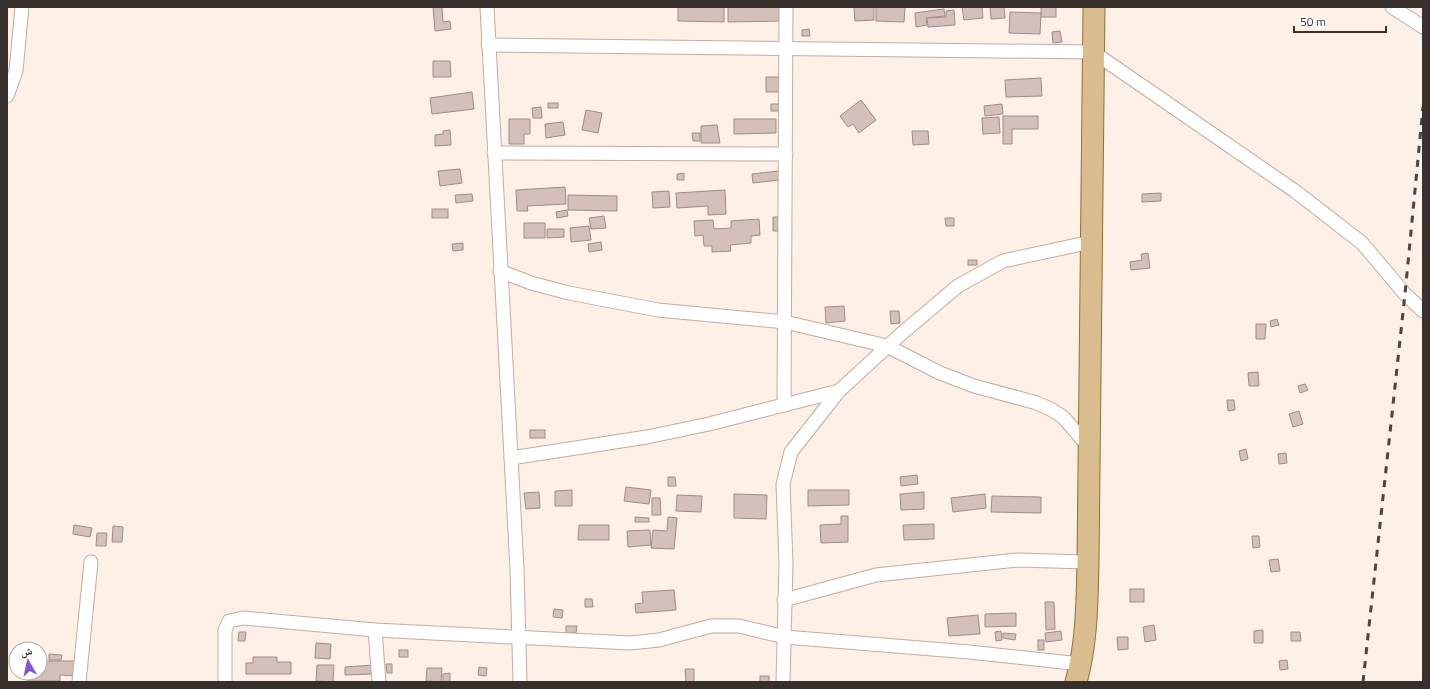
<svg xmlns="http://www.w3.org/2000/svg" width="1430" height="689" viewBox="0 0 1430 689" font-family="'Titillium Web','Noto Naskh Arabic',sans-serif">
	<rect width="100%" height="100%" fill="#fff0e7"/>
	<g fill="#d4bfbb" stroke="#9e8b87">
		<polygon points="433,7 442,7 443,22 450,21 451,29 435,31"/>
		<polygon points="678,7 724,7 724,22 678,21"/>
		<polygon points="728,7 782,7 783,21 728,22"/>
		<polygon points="854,7 874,7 874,20 855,21"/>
		<polygon points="876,7 905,7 904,22 876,21"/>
		<polygon points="962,7 982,7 983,18 964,20"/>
		<polygon points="990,7 1004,7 1005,18 991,19"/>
		<rect x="1041" y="7" width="15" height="10"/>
		<polygon points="944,9 945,16 926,18 927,25 916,27 915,13"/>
		<polygon points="954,10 955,25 928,27 927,18 946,17 946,11"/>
		<polygon points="1010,12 1041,13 1040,34 1009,33"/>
		<polygon points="809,29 810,36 802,36 802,30"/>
		<polygon points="1060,31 1062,42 1053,43 1052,32"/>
		<polygon points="433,61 450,61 451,77 433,77"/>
		<rect x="766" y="77" width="16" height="15"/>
		<polygon points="1041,78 1042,96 1006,97 1005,80"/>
		<polygon points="472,92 474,109 432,114 430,98"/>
		<polygon points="861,100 876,120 859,133 853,124 848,127 840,116"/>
		<rect x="548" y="103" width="10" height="5"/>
		<rect x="771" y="104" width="10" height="7"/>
		<polygon points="1002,104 1003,114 985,116 984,106"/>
		<polygon points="541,107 542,118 533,118 532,108"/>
		<polygon points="586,110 602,113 598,133 582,130"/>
		<polygon points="1003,116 1038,116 1038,129 1012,129 1012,144 1003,144"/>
		<polygon points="999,117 1000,133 983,134 982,118"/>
		<polygon points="509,119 530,119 530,134 524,134 524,144 509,144"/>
		<polygon points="734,119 776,119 776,133 734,134"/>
		<polygon points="563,122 565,135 546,138 545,124"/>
		<polygon points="717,125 720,143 701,143 701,126"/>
		<polygon points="450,130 451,145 435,146 435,135 443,134 443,131"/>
		<polygon points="912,131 928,131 929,144 913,145"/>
		<polygon points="692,133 700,133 700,141 693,141"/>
		<polygon points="460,169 462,183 440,186 438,171"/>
		<polygon points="779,171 780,180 753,183 752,174"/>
		<polygon points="684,173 684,180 677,180 677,174"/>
		<polygon points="565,187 566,204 527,206 528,211 517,211 516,190"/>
		<polygon points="725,190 726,214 708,215 708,206 677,208 676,193"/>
		<polygon points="669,191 670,207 653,208 652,192"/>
		<polygon points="1161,193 1161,201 1142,202 1142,194"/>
		<polygon points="472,194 473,201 456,203 455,195"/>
		<polygon points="568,195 617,196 617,211 568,210"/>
		<rect x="432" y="209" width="16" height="9"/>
		<polygon points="567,210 568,216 557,218 556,212"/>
		<polygon points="604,216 606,228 591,229 589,218"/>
		<polygon points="773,217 780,217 781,231 773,231"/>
		<polygon points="945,218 954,218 954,226 946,226"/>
		<polygon points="759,219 760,235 751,236 751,243 730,245 731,251 712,252 712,246 704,246 703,235 695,236 694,221 713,220 714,229 731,228 731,221"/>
		<rect x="524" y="223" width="21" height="15"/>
		<polygon points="589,226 591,240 571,242 570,228"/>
		<polygon points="547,229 564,229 564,237 547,238"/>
		<polygon points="601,242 602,250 589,252 588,244"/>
		<polygon points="463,243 463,250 453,251 452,244"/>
		<polygon points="1148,253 1150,268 1131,270 1130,262 1142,260 1141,254"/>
		<rect x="968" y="260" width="9" height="5"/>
		<polygon points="844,306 845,321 826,323 825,307"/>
		<polygon points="890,311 899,311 900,323 891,324"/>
		<polygon points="1277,319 1279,325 1271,327 1270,321"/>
		<polygon points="1256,324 1266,324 1265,339 1256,339"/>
		<polygon points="1258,372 1259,386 1249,386 1248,373"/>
		<polygon points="1305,384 1308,390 1300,393 1298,386"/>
		<polygon points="1227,400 1234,400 1235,410 1228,411"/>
		<polygon points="1299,411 1303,424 1293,427 1289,414"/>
		<rect x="530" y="430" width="15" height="8"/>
		<polygon points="1246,449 1248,459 1241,461 1239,451"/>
		<polygon points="1286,453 1287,463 1279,464 1278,454"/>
		<polygon points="917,475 918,484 901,486 900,477"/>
		<polygon points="668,477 675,477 676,486 668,486"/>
		<polygon points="626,487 651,490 649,504 624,501"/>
		<polygon points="572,490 572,506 555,506 555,491"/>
		<polygon points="808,490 849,490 849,505 808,506"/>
		<polygon points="539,492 540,508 526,509 524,493"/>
		<polygon points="924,492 924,509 901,510 900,494"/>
		<polygon points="734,494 767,495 766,519 734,518"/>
		<polygon points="985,494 986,508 953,512 951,498"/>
		<polygon points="677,495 702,496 701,512 676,511"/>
		<polygon points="992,496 1041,497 1041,513 991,512"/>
		<polygon points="652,498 660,498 661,515 652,515"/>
		<polygon points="841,516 848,516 848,542 821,543 820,525 841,524"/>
		<polygon points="635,517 649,518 649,522 635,522"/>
		<polygon points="668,517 677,518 674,549 651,548 653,530 667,531"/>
		<polygon points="934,524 934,539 904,540 903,525"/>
		<polygon points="74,525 92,528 90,537 73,534"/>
		<polygon points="579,525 609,525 609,540 578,540"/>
		<polygon points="113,526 123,527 122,542 112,542"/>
		<polygon points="650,530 651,545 628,547 627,531"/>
		<polygon points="97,533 107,533 106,546 96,546"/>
		<polygon points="1252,536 1259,536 1260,547 1253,548"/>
		<polygon points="1278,559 1280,571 1271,572 1269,560"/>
		<rect x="1130" y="589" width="14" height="13"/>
		<polygon points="674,590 676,610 636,613 635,604 643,603 642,592"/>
		<polygon points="585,599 592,599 593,607 585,607"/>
		<polygon points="1045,602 1054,602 1055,629 1046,630"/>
		<polygon points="554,609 563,610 562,618 553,617"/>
		<polygon points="1016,613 1016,626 985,627 985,614"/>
		<polygon points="978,615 980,634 949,636 947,618"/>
		<polygon points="1154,625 1156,640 1145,642 1143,627"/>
		<polygon points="566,626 577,626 576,633 566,633"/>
		<polygon points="1263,630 1263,643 1254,643 1254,631"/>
		<polygon points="1001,631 1002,640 996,641 995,632"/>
		<polygon points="1061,631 1062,640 1046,642 1045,633"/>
		<polygon points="239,632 246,632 245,641 238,641"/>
		<polygon points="1291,632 1300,632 1301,641 1291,641"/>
		<polygon points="1003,633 1016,634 1015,640 1003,638"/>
		<polygon points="1117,637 1128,637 1128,649 1118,650"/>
		<rect x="1038" y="640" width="6" height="10"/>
		<polygon points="316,643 331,644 330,659 315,658"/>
		<rect x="399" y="650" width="9" height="7"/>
		<polygon points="49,654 62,655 61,660 49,660"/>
		<polygon points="253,657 277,657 277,662 291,662 291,674 246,674 246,663 253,663"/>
		<polygon points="1287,660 1288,669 1280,670 1279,661"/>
		<polygon points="40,661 75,661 75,676 60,675 60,681 27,681 28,673 40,673"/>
		<polygon points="386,664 392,664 392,673 387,673"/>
		<polygon points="317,665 334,665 333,682 316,681"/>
		<polygon points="373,665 373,674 345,675 345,667"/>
		<polygon points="479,667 487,668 486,676 478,675"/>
		<polygon points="427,668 442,668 441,682 426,681"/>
		<polygon points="685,669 694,669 694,682 686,682"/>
		<polygon points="450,673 450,682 443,682 443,674"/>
		<rect x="760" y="676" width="9" height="6"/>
	</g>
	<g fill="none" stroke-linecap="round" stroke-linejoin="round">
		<defs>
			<g id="minor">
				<polyline points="487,7 517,569 520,682"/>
				<polyline points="1392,7 1423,27"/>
				<polyline points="488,45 1093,52 1295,191 1362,243 1405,294 1423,311"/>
				<polyline points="7,96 16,71 22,7"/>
				<polyline points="494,153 786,154"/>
				<polyline points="500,271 531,283 569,293 658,310 785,322 887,346 940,373 974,386 1037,403 1052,410 1063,417 1089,447"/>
				<polyline points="784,405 786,7"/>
				<polyline points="511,458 647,437 709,424 839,391"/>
				<polyline points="784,600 876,575 1017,560 1088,562"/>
				<polyline points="375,630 379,682"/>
				<polyline points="79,682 91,562"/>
				<polyline points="225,682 225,630 229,621 244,618 375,630 630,643 659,640 711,626 739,626 785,637 969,652 1081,664"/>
				<polyline points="783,682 786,563 783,484 791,452 839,391 901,334 958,286 1003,261 1091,242"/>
			</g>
			<path id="primary" d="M1076 682C1087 643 1087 603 1088 562L1094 7"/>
		</defs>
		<use href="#minor" stroke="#beada3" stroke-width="15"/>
		<use href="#primary" stroke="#916f3c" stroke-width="23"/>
		<use href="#minor" stroke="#fff" stroke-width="13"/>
		<use href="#primary" stroke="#dabd8f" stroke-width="21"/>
		<polyline stroke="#4c4440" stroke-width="3" stroke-dasharray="7 7" stroke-linecap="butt" points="1363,682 1405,294 1423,107"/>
	</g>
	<rect width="1430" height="689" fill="none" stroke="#37302c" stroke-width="16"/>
	<g transform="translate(28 661) rotate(351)"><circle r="19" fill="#ffffff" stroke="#afacab"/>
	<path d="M0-3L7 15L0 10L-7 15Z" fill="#8155cf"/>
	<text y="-6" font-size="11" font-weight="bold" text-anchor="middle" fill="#37302c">ش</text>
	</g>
	<path d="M1294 26v6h92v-6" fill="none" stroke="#37302c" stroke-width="2"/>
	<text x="1300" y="26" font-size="12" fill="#37302c" stroke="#ffffff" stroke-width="3" paint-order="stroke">50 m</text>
</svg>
